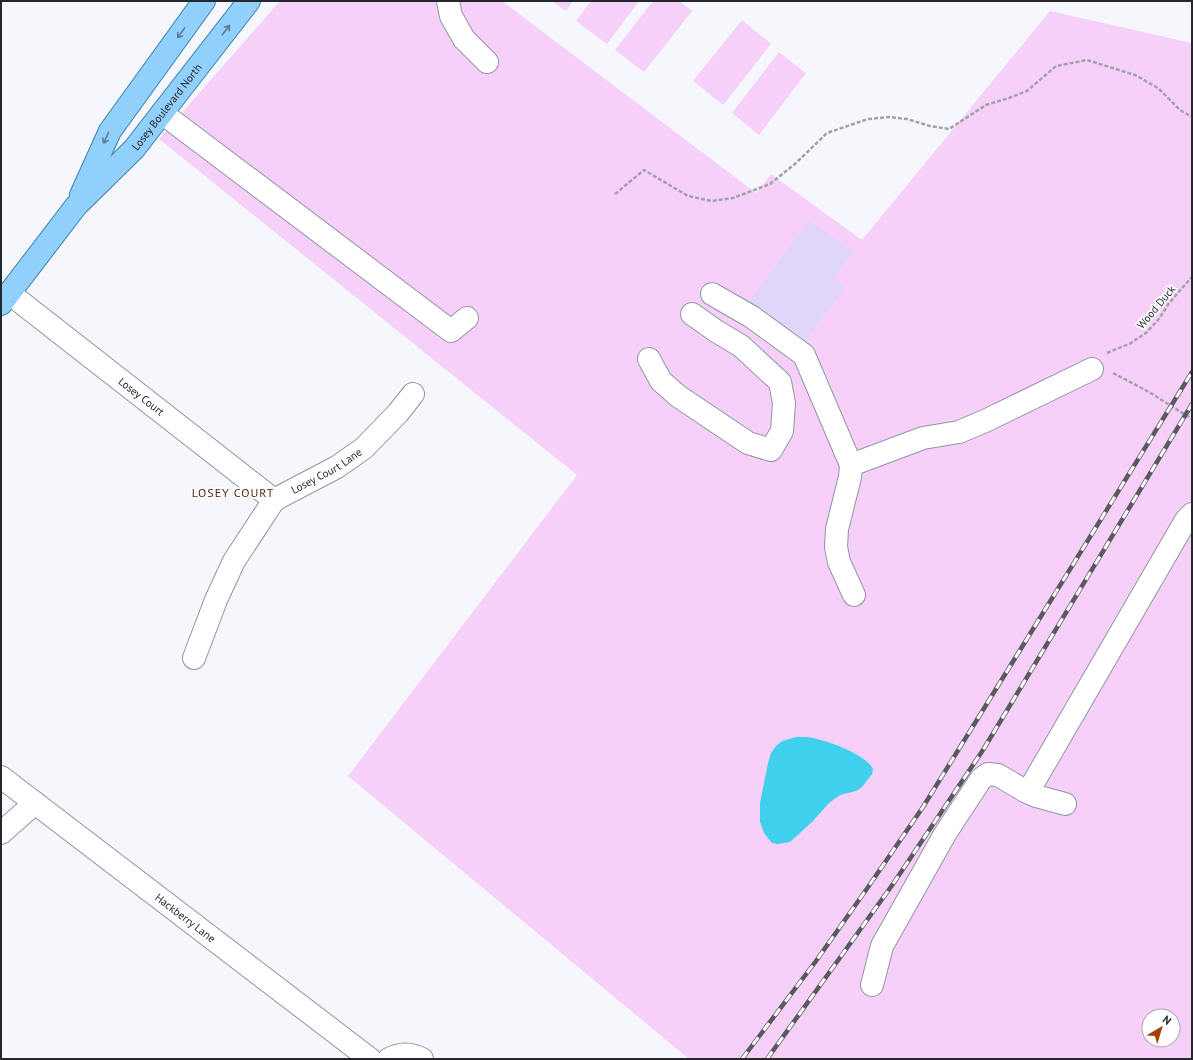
<svg xmlns="http://www.w3.org/2000/svg" width="1193" height="1060" viewBox="0 0 1193 1060" font-family="'PT Sans',sans-serif">
	<rect width="100%" height="100%" fill="#f5f7fd"/>
	<g fill="#f7d0fa" fill-rule="evenodd">
		<path d="M280 1H502L756 193 771 174 862 240 1050 11 1192 43V1059H689L348 776 577 475 159 139ZM1149 1016H1173V1040H1149Z"/>
		<polygon points="552,1 573,1 566,11"/>
		<polygon points="591,1 639,1 607,44 576,21"/>
		<polygon points="653,1 679,1 692,11 644,72 615,50"/>
		<polygon points="742,20 771,44 723,105 693,81"/>
		<polygon points="779,52 806,73 759,135 732,113"/>
	</g>
	<path fill="#3fd0ee" d="M796 737C799 737 803 737 806 737 822 738 866 754 873 769L872 774 862 787 856 791 840 795 829 803 812 822 790 842 778 844 772 843 764 833 760 822V803L768 763 771 753 776 746 782 741Z"/>
	<polygon fill="#dfd6fa" points="809,220 853,252 833,278 845,287 805,342 749,302"/>
	<g fill="none" stroke-linecap="round" stroke-linejoin="round">
		<defs>
			<g id="minor">
				<polyline points="448,1 451,16 464,39 487,62"/>
				<polyline points="162,113 451,331 467,318"/>
				<path id="s1" d="M9 293 274 500"/>
				<polyline points="712,294 752,317 804,355 851,465 850,477 837,529 836,547 839,562 854,595"/>
				<polyline points="649,359 661,381 678,396 748,443 771,450 782,431 784,403 780,382 741,346 716,331 692,314"/>
				<polyline points="851,465 923,438 959,432 985,421 1092,369"/>
				<path id="s2" d="M194 658 216 600 234 561 274 500 337 467 364 448 398 413 413 394"/>
				<path id="s3" d="M1 777 370 1059"/>
				<polyline points="1028,792 1186,520 1192,514"/>
				<polyline points="1,833 35,803"/>
				<polyline points="872,985 882,946 945,834 981,779 988,774 998,775 1025,791 1036,796 1065,804"/>
				<path d="M389 1059C400 1053 411 1053 422 1059"/>
			</g>
			<g id="major">
				<polyline points="81,195 110,131 204,1"/>
				<path id="s4" d="M1 304 76 206 134 149 249 1"/>
			</g>
		</defs>
		<use href="#minor" stroke="#9095a3" stroke-width="24"/>
		<use href="#major" stroke="#3a80b0" stroke-width="24"/>
		<g stroke="#a1a3a9" stroke-width="2.5" stroke-dasharray="4 2" stroke-linecap="butt">
			<polyline points="615,194 644,170 688,196 712,201 733,198 770,184 796,163 827,133 868,119 890,117 907,119 930,126 949,129 986,105 1009,98 1027,91 1056,66 1087,60 1135,75 1158,88 1180,110 1192,117"/>
			<polyline points="1107,353 1131,343 1146,333 1159,319 1169,303 1192,277"/>
			<polyline points="1113,373 1149,392 1192,419"/>
		</g>
		<use href="#minor" stroke="#fff" stroke-width="22"/>
		<use href="#major" stroke="#90d0fa" stroke-width="22"/>
		<defs>
			<g id="rail">
				<polyline points="742,1059 816,961 866,890 923,807 1192,372"/>
				<polyline points="767,1059 893,884 983,750 1192,404"/>
			</g>
		</defs>
		<use href="#rail" stroke="#585a60" stroke-width="4.5"/>
		<use href="#rail" stroke="#fff" stroke-width="3" stroke-dasharray="9" stroke-linecap="butt"/>
	</g>
	<defs><path id="oneway-shaft" d="M-6 0H5M1.5-3L5.5 0L1.5 3" fill="none" stroke-width="1.6" stroke-linecap="round" stroke-linejoin="round"/></defs>
	<g stroke="#5a7c94">
		<use href="#oneway-shaft" transform="translate(226 30) rotate(-52)"/>
		<use href="#oneway-shaft" transform="translate(181 33) rotate(126)"/>
		<use href="#oneway-shaft" transform="translate(106 138) rotate(114)"/>
	</g>
	<g text-anchor="middle" dominant-baseline="central" stroke-width="3.5" stroke-linejoin="round" paint-order="stroke">
		<g font-size="11" fill="#25272d" stroke="#fff">
			<text stroke="none"><textPath href="#s4" startOffset="258">Losey Boulevard North</textPath></text>
			<text transform="translate(1156 307) rotate(-50)">Wood Duck</text>
			<text stroke="none"><textPath href="#s1" startOffset="168">Losey Court</textPath></text>
			<text stroke="none"><textPath href="#s2" startOffset="238">Losey Court Lane</textPath></text>
			<text stroke="none"><textPath href="#s3" startOffset="232">Hackberry Lane</textPath></text>
		</g>
		<g font-size="12" letter-spacing="1" fill="#55250d" stroke="#fff">
			<text x="233" y="492">LOSEY COURT</text>
		</g>
	</g>
	<rect width="1193" height="1060" fill="none" stroke="#25272d" stroke-width="4"/>
	<g transform="translate(1161 1028) rotate(38)"><circle r="19" fill="#ffffff" stroke="#a8a9ab"/>
	<path d="M0-3L7 15L0 10L-7 15Z" fill="#a44103"/>
	<text y="-6" font-size="11" font-weight="bold" text-anchor="middle" fill="#25272d">N</text>
	</g>
</svg>
